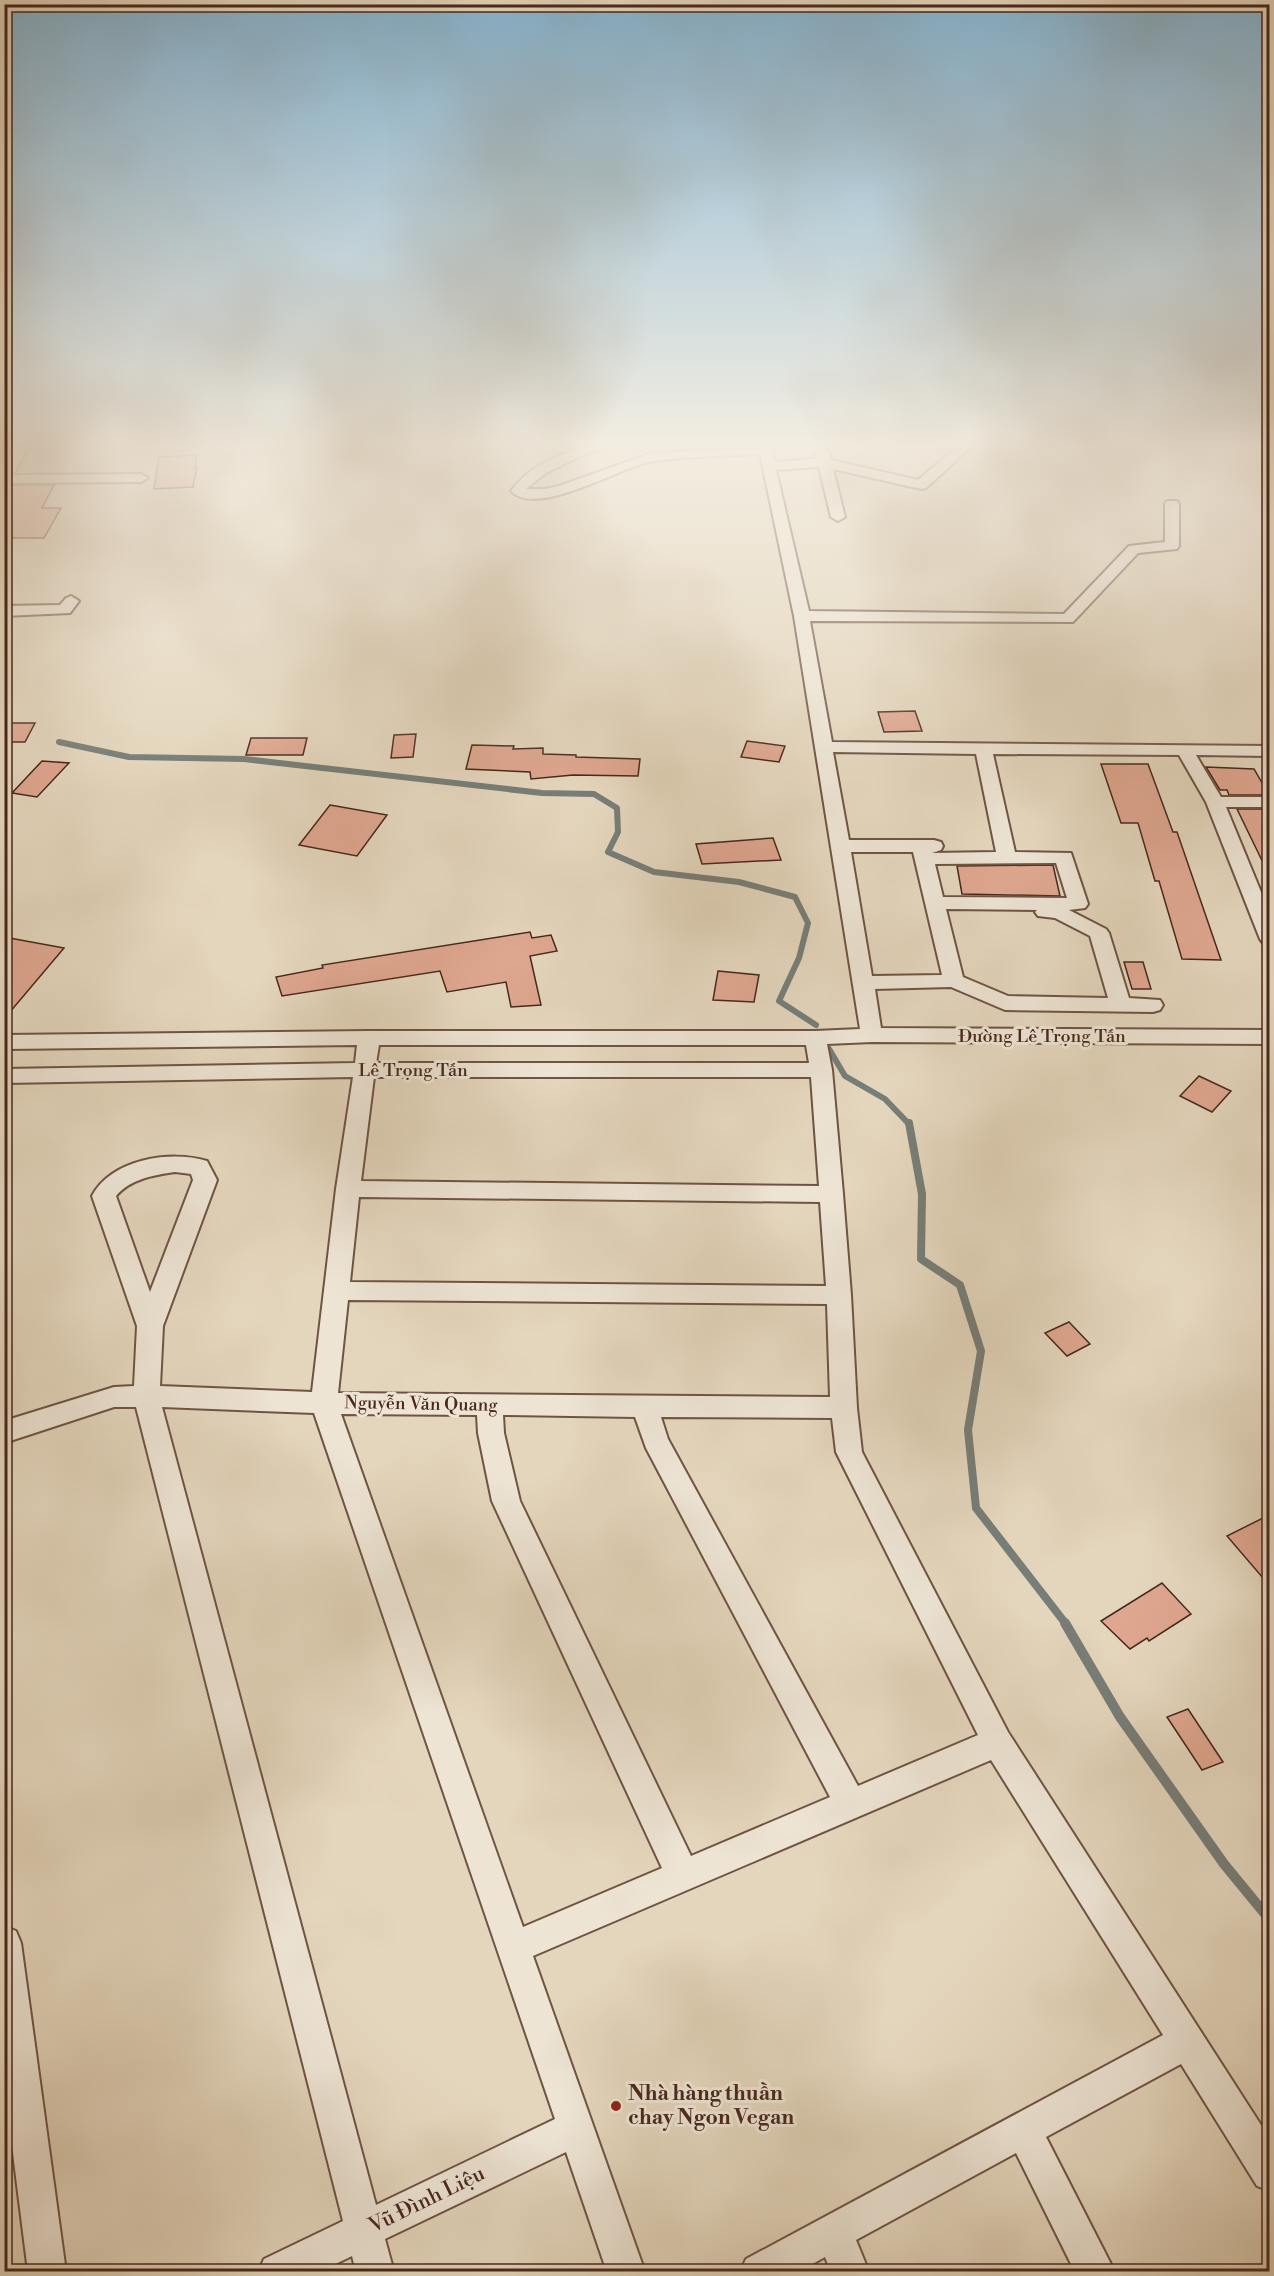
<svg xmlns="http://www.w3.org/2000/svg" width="1274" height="2276" viewBox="0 0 1274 2276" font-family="'Libre Bodoni',serif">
	<rect width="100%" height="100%" fill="#e4d6bd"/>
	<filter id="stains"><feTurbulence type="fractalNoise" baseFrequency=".00333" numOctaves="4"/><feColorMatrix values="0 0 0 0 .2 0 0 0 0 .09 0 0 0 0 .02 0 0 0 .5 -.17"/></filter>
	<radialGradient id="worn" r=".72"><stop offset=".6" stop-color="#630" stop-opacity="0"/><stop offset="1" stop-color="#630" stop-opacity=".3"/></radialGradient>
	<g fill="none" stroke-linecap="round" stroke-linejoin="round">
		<polyline stroke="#777e78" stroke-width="4.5" points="572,459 604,448"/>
		<g stroke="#777e78" stroke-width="6">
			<polyline points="59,742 129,757 244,759 542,793 594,794 617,808 618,832 608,852 654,872 739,882 795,897 808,923 799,958 779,1001 816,1025"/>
			<polyline points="829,1049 845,1076 885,1099 909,1124"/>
		</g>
		<polyline stroke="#777e78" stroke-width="8" points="909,1123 922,1194 921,1259 960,1285 981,1351 968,1430 976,1508 1066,1624"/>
		<polyline stroke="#777e78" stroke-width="10" points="1065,1623 1120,1717 1224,1864 1270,1920"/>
	</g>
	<g fill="#dfa790" stroke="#48281c" stroke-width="1.5">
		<polygon points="197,455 195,468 197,468 193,487 154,489 159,457"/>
		<polygon points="4,485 54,485 42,508 61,508 44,538 4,538"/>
		<polygon points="915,711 922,731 884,732 878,712"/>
		<polygon points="4,723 35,723 25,742 4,742"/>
		<polygon points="416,734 413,757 391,758 394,735"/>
		<polygon points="251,738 307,738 303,755 246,755"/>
		<polygon points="747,741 785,746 779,762 741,757"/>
		<polygon points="472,745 514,746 513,749 543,748 543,754 576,755 576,757 640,759 638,776 573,775 531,779 530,772 466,769"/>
		<polygon points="42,761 69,763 37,797 12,793"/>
		<polygon points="1101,764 1148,764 1173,832 1177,832 1221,960 1182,959 1159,881 1155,881 1138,823 1121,823"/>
		<polygon points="1206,767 1254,769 1269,795 1229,795 1227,790 1220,790"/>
		<polygon points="330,805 387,815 357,856 299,845"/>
		<polygon points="1237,809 1269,809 1269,875"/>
		<polygon points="773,838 781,860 702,864 696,844"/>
		<polygon points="1053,865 1060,896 962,894 957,866"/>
		<polygon points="530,932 532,938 551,935 557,951 530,956 541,1005 511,1007 506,982 447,992 440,971 282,996 276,977 323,968 322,965"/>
		<polygon points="4,937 64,948 4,1019"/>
		<polygon points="1124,962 1143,962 1151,989 1132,989"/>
		<polygon points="718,971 759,975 754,1002 713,1000"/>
		<polygon points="1199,1076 1231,1091 1212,1112 1180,1096"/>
		<polygon points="1069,1322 1090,1344 1067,1356 1045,1333"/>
		<polygon points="1269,1515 1269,1585 1227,1536"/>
		<polygon points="1162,1583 1191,1614 1149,1641 1147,1638 1130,1649 1101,1621"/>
		<polygon points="1188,1709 1223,1762 1202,1770 1167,1717"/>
	</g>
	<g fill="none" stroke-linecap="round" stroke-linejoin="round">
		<defs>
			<g id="minor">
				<polygon points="15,448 28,448 13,475 141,474 148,478 141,482 4,483 4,466"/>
				<path d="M579 448H598L546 473 526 489H545L559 486 652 453 772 448 775 462 817 459 815 452 823 448 829 452 831 460 918 480 956 448H970L926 488 921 489 833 469 845 517 838 521 831 517 819 467 776 470 809 611 1064 614 1129 546 1165 542V504L1167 501H1177L1179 504V546L1177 549 1138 553 1073 622 810 621 832 742 1270 746V756L1196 755 1221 797H1270V807H1226L1270 914V945L1263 943 1260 939 1206 802 1179 755 993 754 1015 852 1071 853 1088 904 1085 908 1069 910 1106 929 1109 933 1129 998 1160 1000 1163 1005 1160 1010 1153 1012 1005 1010 951 987 875 989 881 1028 1270 1030V1044L872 1042 827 1044 832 1070 843 1194 851 1295 857 1408 862 1452 1008 1732 1270 2139V2191L1257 2186 1181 2064 1046 2137 1115 2272H1075L1016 2153 856 2240 869 2272H831L825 2257 798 2272H740L746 2259 1163 2035 991 1760 533 1956 645 2272H607L566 2152 385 2239 394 2272H356L352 2256 319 2272H258L264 2259 343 2221 136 1407H114L4 1443V1421L114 1387 134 1386 137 1326 92 1196C112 1159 170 1150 207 1161L217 1180 163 1326 160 1386 312 1392 336 1189 353 1077 4 1083V1069L355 1063 357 1045 4 1049V1035L369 1031H815L860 1029 794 616 760 454C725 456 689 456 654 461 623 465 537 519 511 491 528 467 553 458 579 448ZM833 752 976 754 996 852 932 853 941 850 943 846 941 842 934 840H849ZM851 852H913L942 975 872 976ZM1056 863 1067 898 943 897 935 864ZM946 909 1037 910 1035 912 1038 916 1055 918 1090 936 1108 998 1008 996 963 977ZM379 1045H806L809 1063H376ZM374 1077H811L819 1186 361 1181ZM175 1172 191 1174 193 1180 150 1292 116 1196C130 1179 154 1175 175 1172ZM359 1197 820 1202 826 1286 350 1282ZM348 1300 827 1304 830 1397 338 1393ZM162 1407 314 1413 555 2119 376 2205ZM341 1414 477 1415 478 1433 492 1501 662 1868 523 1927ZM503 1415 635 1417 646 1448 830 1797 691 1856 520 1501 504 1433ZM661 1417 832 1418 836 1452 978 1735 858 1786 668 1439Z"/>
				<polygon points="71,596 79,601 70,613 4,616 4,606 60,605 66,598"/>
				<polygon points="4,1926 16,1931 21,1943 66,2272 28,2272 4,2082"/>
			</g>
		</defs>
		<use href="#minor" stroke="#6f5444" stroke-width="4"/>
		<use href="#minor" fill="#ede4d4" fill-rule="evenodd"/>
	</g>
	<linearGradient id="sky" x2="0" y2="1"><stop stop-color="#87b6d4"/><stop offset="0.58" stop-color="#f3ede1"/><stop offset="1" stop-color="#f3ede1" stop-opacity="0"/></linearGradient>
	<rect width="1274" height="767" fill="url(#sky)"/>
	<circle fill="#8f2418" stroke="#ede4d4" stroke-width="2" cx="616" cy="2106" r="6"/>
	<g text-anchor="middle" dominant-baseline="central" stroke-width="6" stroke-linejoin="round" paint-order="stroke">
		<g font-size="18" fill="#48281c" stroke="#ede4d4">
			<text x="1042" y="1036">Đường Lê Trọng Tấn</text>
			<text x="413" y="1070">Lê Trọng Tấn</text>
			<text transform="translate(421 1404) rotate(1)">Nguyễn Văn Quang</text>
		</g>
		<g font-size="21" font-weight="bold" fill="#48281c" stroke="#ede4d4" text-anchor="start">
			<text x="628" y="2094">Nhà hàng thuần<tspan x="628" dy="24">chay Ngon Vegan</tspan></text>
		</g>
		<g font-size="21" fill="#48281c" stroke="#ede4d4">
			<text transform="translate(427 2200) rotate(-26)">Vũ Đình Liệu</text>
		</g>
	</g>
	<rect width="1274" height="2276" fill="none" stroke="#e4d6bd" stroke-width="24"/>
	<rect x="6" y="6" width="1262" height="2264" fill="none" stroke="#48281c" stroke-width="3"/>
	<rect x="12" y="12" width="1250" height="2252" fill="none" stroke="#48281c" stroke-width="1.5"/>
	<rect width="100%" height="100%" filter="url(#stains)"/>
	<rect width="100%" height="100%" fill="url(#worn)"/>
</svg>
